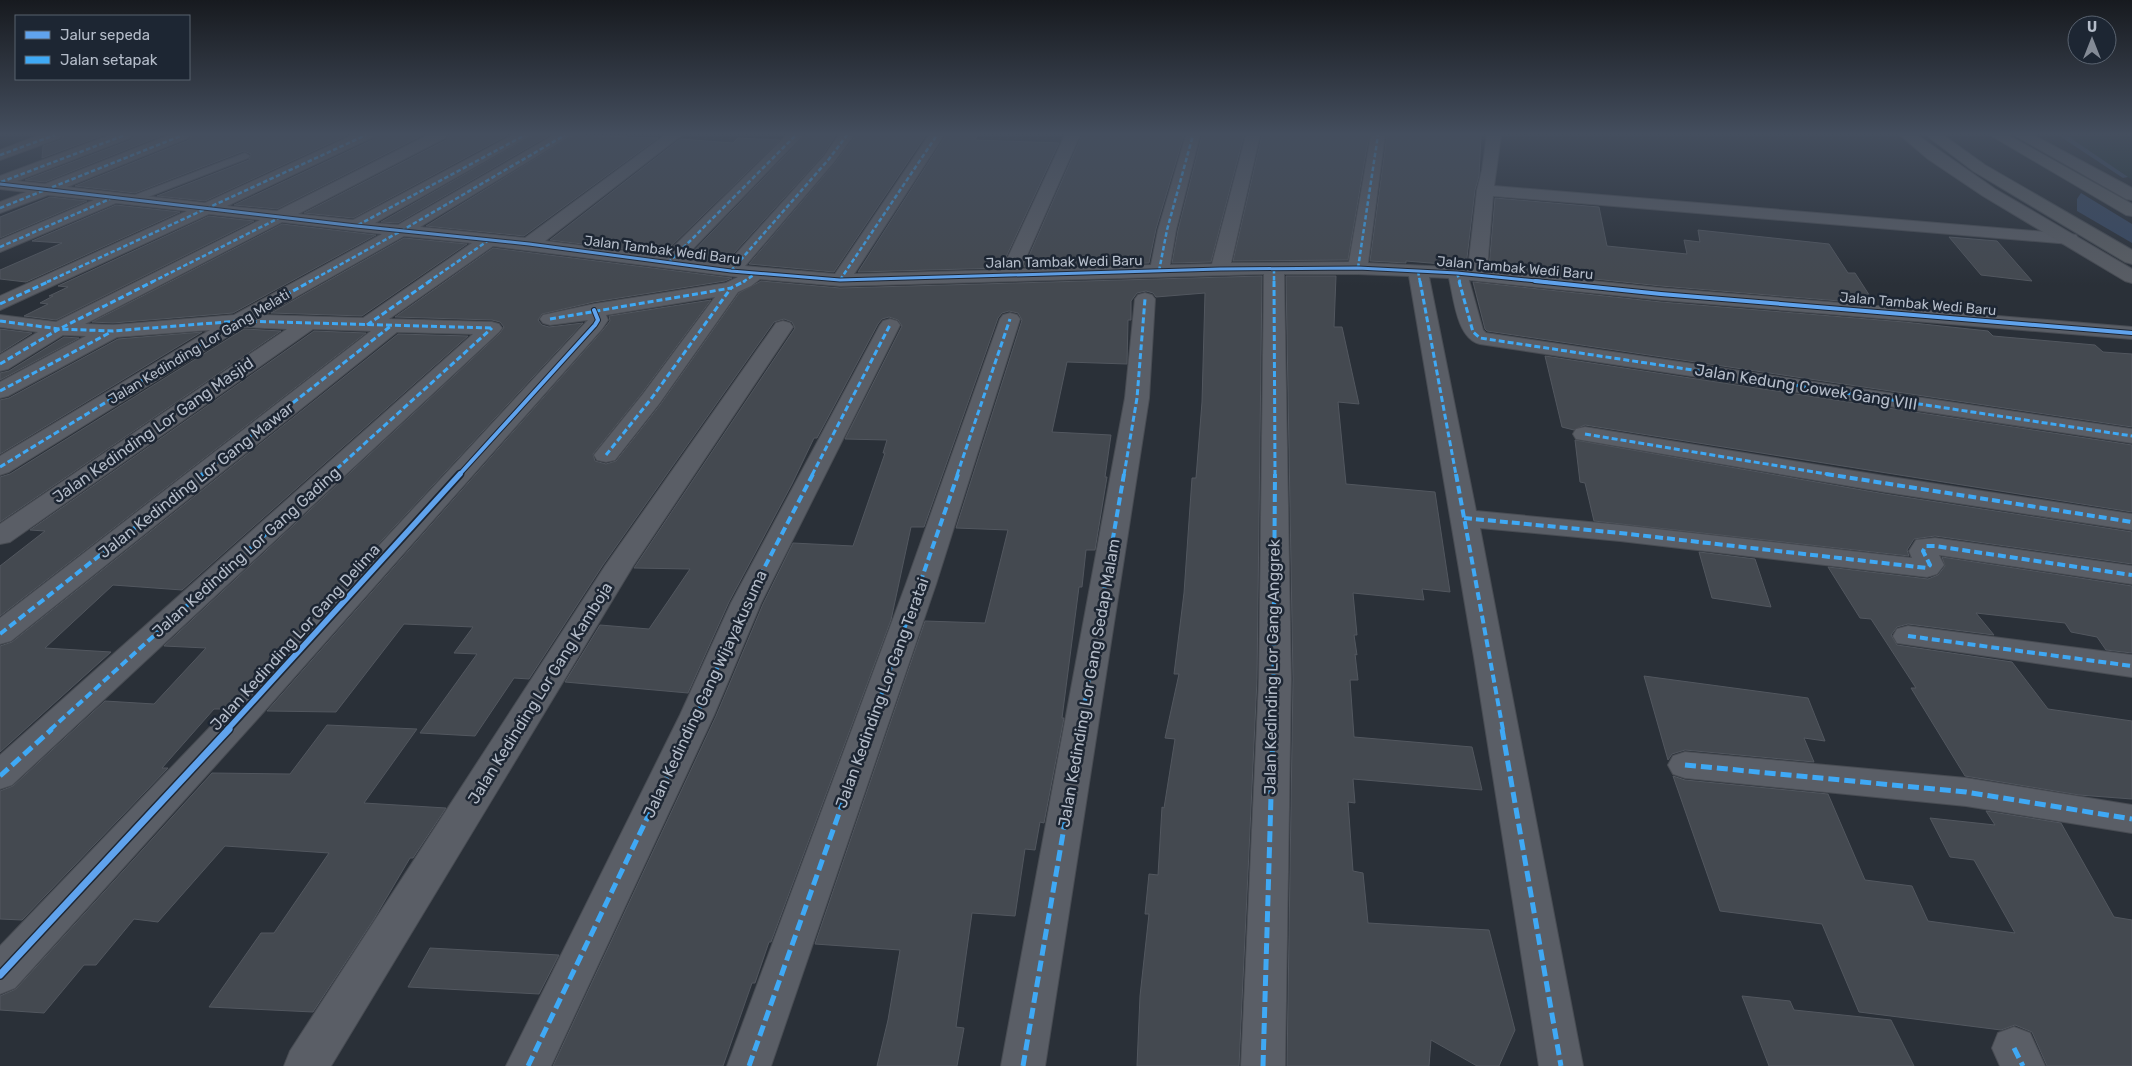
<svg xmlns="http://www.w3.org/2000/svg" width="2132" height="1066" viewBox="0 0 2132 1066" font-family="Rubik,sans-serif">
	<rect width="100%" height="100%" fill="#2a3038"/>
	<polygon fill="#273a3e" points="2061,135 2110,135 2132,138 2132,180"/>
	<polygon fill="#384963" points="2081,193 2132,224 2132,243 2077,211 2077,199"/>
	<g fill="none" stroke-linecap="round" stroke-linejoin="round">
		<polygon fill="#384963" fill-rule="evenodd" points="2058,135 2066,135 2128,177 2123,178"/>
	</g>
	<g fill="#444950" stroke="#52575f">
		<polygon points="64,135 104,135 42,158 43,146 61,140"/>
		<polygon points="134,135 163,135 45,182 25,180 131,140"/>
		<polygon points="192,135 348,135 205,201 157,196 249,160 251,154 244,151 135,193 75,186 189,140"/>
		<polygon points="375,135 423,135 277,209 234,205 372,140"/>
		<polygon points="449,135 508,135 353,218 304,213 446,140"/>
		<polygon points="534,135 550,135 398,223 381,222"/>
		<polygon points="574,135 658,138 524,236 426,226"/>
		<polygon points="805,135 836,135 823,155 725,263 687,258"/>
		<polygon points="856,135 926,135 834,272 749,264 835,163"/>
		<polygon points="946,135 978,135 975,140 1059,143 1001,268 858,272"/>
		<polygon points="1082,135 1184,135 1156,229 1149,263 1024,267"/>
		<polygon points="1202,135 1244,135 1211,262 1172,263 1178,230"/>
		<polygon points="1262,135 1369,135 1348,260 1233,261"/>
		<polygon points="1387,135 1481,135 1479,176 1475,190 1466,266 1406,261 1406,263 1370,261"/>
		<polygon points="738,138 780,140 663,254 550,240 680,139 733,143"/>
		<polygon points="50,197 87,201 0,238 0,217"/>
		<polygon points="1495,198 1599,207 1607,246 1687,254 1684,240 1700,242 1698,230 1829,244 1848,273 1855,273 1875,304 1661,286 1489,268"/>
		<polygon points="116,205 180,212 26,282 0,279 0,270 62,243 32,241"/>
		<polygon points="209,216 254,221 56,320 24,316 48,304 40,303 53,296 49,296 68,287 58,286"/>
		<polygon points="282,224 376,235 233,313 113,323 92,322"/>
		<polygon points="1949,237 1997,241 2032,281 1981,275"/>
		<polygon points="404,238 467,244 362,316 271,313"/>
		<polygon points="493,248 732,278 725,281 594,302 542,314 538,320 542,325 549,327 583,323 235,699 224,709 214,709 162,768 168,768 22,920 0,919 0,791 13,786 105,701 154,704 206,648 164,646 500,333 504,327 500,322 492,320 395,317"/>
		<polygon points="1262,276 1257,679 1239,1066 1137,1066 1140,996 1149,914 1145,914 1149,874 1158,875 1162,807 1164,808 1175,739 1165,738 1179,674 1174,674 1184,593 1192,478 1196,478 1202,402 1205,293 1156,297 1153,293 1146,291 1137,293 1131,301 1131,320 1128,320 1127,364 1067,362 1052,432 1111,435 1105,477 1107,477 1095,550 1086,550 1082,587 1079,587 1062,718 1064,718 1044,823 1040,822 1035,850 1025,849 1015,916 972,913 956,1027 964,1028 957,1066 877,1066 888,1020 900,950 815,944 925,621 985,623 1008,530 956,528 1022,320 1018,313 1009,311 1002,313 998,318 924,527 911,527 891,620 771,942 769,942 755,983 752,983 723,1066 553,1066 716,716 763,604 793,543 853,546 885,453 883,453 887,440 845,439 902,326 898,320 889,317 882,319 878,324 817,438 814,438 792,484 729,602 688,693 565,682 600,625 649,629 690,569 634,568 795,328 792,322 784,319 774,322 603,565 529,679 514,678 475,736 420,733 477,654 454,653 473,627 404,624 336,712 267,711 603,330 610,321 609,316 711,300 642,393 593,454 595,461 606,464 616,461 660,405 739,293 761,281 840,288"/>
		<polygon points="1286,276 1336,276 1334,327 1342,327 1359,404 1338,402 1346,484 1435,492 1450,592 1422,589 1424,600 1353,593 1357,635 1354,635 1357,655 1355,654 1358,680 1350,680 1354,737 1472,747 1482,790 1353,779 1355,803 1348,802 1353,871 1363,873 1368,923 1489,930 1515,1030 1499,1066 1477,1066 1431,1040 1429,1066 1287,1066 1293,679"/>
		<polygon points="1473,282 1661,302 1904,322 1988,331 1993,336 2095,345 2103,352 2132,354 2132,427 1487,331 1485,329"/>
		<polygon points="0,329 32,333 0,353"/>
		<polygon points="244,329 281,331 0,522 0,477 10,474"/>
		<polygon points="314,331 366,333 0,616 0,566 45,531 30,530"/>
		<polygon points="202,332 0,454 0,400 9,398 118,339"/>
		<polygon points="398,334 468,336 182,590 113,585 45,648 111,652 0,752 0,646 12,642"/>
		<polygon points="64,337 79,338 0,380 0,373 9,371"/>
		<polygon points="1545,356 2132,445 2132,512 1585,425 1574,430 1562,427"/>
		<polygon points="1575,440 1885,494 2132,532 2132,564 1935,536 1914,539 1907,550 1909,556 1594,521 1585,483 1580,482"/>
		<polygon points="1699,552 1755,559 1771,607 1712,598"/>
		<polygon points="1942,557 2132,586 2132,653 2106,650 2097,637 2071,632 2065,623 1976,613 1994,635 1908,624 1897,627 1891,635 1897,645 2012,662 2048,709 2132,721 2132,799 2079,795 1965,776 1911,688 1916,688 1871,619 1860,618 1828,567 1928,579 1938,575 1945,566"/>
		<polygon points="1644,676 1808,698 1825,741 1804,738 1814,762 1685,750 1672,754 1668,760"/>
		<polygon points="327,725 417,729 364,803 446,808 413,858 410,858 374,919 313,1012 209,1007 261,933 274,933 329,853 225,846 158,922 134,919 96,965 84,965 44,1013 0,1010 0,996 16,989 212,773 290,774"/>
		<polygon points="1673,776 1685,780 1828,794 1865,880 1912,886 1928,921 2015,933 1974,860 1950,857 1930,818 1995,825 1986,811 2061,823 2114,917 2132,920 2132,1066 2047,1066 2032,1032 2015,1025 2001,1030 1859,1012 1822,924 1720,911"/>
		<polygon points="430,948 559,955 539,994 408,987"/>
		<polygon points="1742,996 1790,1001 1794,1010 1891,1020 1914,1066 1769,1066"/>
	</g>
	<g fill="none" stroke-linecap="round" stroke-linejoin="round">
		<defs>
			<polygon id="service" points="245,153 250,156 248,158 135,202 127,202 126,200 127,198"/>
			<g id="minor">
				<polygon points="40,135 62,135 60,138 0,160 0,150"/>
				<path d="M110 135H132L130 138 17 181 45 184 169 135H190L188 138 67 187 205 203 353 135H373L371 138 227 206 277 211 428 135H447L445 138 298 214 353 220 513 135H532L375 223 398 225 554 135H572L420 227 525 238 665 135H682L545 241 664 256 787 135H803L683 259 726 265 824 156 839 135H854L834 162 745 266 835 274 929 135H944L854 274 1002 270 1065 135H1080L1021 269 1151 265 1158 230 1186 135H1200L1176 230 1170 265 1212 264 1246 135H1260L1231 263 1349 262 1371 135H1385L1368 263 1468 268 1477 190 1482 170 1487 135H1501L1494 186 2070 234 2076 235 2079 239 2076 243 2070 244 1493 196 1487 270 1661 288 2132 327V339L1661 300 1469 280 1483 330 1486 333 2132 429V443L1480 344C1457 339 1454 299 1449 278L1429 277 1476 511 1620 525 1912 558 1909 551 1916 540 1935 538 2132 566V584L1939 555 1944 565 1937 574 1927 577 1620 541 1480 528 1583 1066H1539L1474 657 1409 276 1358 274H1284L1291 679 1285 1066H1241L1259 679 1264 274 840 286 760 279 751 286 738 292 659 404 615 460 606 462 597 460 594 455 643 394 715 297 606 315 608 320 602 329 260 716 15 988 0 994V946L236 700 588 320 550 325 543 323 540 319 543 315 594 304 726 283 738 277 493 246 389 319 492 322 499 324 502 328 499 332 12 785 0 789V755L473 334 397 332 11 641 0 644V618L371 331 313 329 10 542 0 544V524L287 329 243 327 9 472 0 475V456L210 330 117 337 8 396 0 398V382L86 336 63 335 8 369 0 371V355L38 332 0 327V315L56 322 260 220 209 214 0 310V296L187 211 116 203 0 252V240L94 200 48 195 0 213V202L26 192 0 189V176ZM282 222 382 234 234 315 113 325 85 324ZM404 236 472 243 363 318 264 315Z"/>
				<polygon points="1145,293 1152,295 1155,299 1149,398 1045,1066 1001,1066 1125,398 1135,299 1138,295"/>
				<polygon points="1010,313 1017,315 1020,319 936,584 771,1066 727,1066 906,584 1000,319 1003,315"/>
				<polygon points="890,319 897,321 900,325 761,603 714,715 551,1066 506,1066 680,715 731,603 880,325 883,321"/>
				<polygon points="783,321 790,323 793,327 633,566 331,1066 284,1066 290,1051 605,566 776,323"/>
				<polygon points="1585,427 1885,476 2132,514 2132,530 1885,492 1576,439 1573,434 1576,429"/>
				<polygon points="1908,626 2132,655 2132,677 1897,643 1893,636 1897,629"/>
				<polygon points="1685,752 1966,778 2132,805 2132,833 1966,806 1685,778 1673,774 1668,765 1673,756"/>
				<polygon points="2014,1027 2030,1033 2045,1066 2000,1066 1992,1048 1998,1033"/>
			</g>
			<g id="secondary">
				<polygon points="1900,135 1917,135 1995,189 2132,269 2132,283 2125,281 1983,196 1928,159"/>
				<polygon points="2014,135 2033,135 2132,188 2132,200 2126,199"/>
			</g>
			<g id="trunk">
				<polygon points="1926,135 1943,135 1985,165 2132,250 2132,264 2125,262 1973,171"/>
				<polygon points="1990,135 2008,135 2132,204 2132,216 2126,215"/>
			</g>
		</defs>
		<use href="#service" stroke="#484c53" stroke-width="2"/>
		<use href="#minor" stroke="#484c53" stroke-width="2"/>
		<use href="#secondary" stroke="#484c53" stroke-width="2"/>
		<use href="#trunk" stroke="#474c53" stroke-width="2"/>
		<use href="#service" fill="#5a5e66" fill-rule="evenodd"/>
		<use href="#minor" fill="#5a5e66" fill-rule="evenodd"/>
		<use href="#secondary" fill="#595d64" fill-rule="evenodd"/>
		<use href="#trunk" fill="#5b5f64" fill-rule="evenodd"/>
		<g stroke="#3fa9f5" stroke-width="2.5" stroke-dasharray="4.5 2.5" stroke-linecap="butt">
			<polyline points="0,155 55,135"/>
			<polyline points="1,182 125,135"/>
			<polyline points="0,208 183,135"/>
			<polyline points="358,225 525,135"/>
			<polyline points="0,247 110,199"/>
			<polyline points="668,263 796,135"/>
			<polyline points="1358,268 1378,135"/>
			<polyline points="1274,269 1274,282"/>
			<polyline points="731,271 829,159 847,135"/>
			<polyline points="1159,271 1167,230 1193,135"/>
			<polyline points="1418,271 1420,282"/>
			<polyline points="1457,273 1460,282"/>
			<polyline points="840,280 937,135"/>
			<polyline points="47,282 366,135"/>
			<polyline points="152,282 279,218"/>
			<polyline points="309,282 401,231 565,135"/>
			<polyline points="428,282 489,240"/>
			<polyline points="743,282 755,274"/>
		</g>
		<g stroke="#3fa9f5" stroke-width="3" stroke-dasharray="6 3" stroke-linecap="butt">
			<polyline points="1274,281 1275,475"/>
			<polyline points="1420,281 1456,475"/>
			<polyline points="1459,281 1473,332 1480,338 2132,436"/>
			<polyline points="0,304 50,281"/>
			<polyline points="550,319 731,288 745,281"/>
			<polyline points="0,321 59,329 113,331 239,321 492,328"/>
			<polyline points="367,325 430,281"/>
			<polyline points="0,364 59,329 154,281"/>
			<polyline points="0,391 111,332"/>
			<polyline points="1585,434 1833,475"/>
			<polyline points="606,455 651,399 731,288"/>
			<polyline points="0,467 239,321 311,281"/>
			<polyline points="201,475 392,325"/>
			<polyline points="330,475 492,328"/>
			<polyline points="812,475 890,325"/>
			<polyline points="957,475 1010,319"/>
			<polyline points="1124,475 1137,398 1145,299"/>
		</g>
		<g stroke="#3fa9f5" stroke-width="4" stroke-dasharray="8 4" stroke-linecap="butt">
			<polyline points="1456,474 1503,730"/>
			<polyline points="1826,474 2132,522"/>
			<polyline points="1464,518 1620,533 1927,568 1930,565 1923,551 1926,546 1935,546 2132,575"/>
			<polyline points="0,634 203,474"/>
			<polyline points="1908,636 2132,666"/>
			<polyline points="50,730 332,474"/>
			<polyline points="690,730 746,603 813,474"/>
			<polyline points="869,730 958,474"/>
			<polyline points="1080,730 1124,474"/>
			<polyline points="1273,730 1275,474"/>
		</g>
		<g stroke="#3fa9f5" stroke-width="5" stroke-dasharray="11 5" stroke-linecap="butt">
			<polyline points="1502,729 1561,1066"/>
			<polyline points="1685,765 1966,792 2132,819"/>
			<polyline points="0,776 52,729"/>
			<polyline points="2014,1048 2023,1066"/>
			<polyline points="528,1066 690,729"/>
			<polyline points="749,1066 869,729"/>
			<polyline points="1023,1066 1081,729"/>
			<polyline points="1263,1066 1273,729"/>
		</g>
		<defs>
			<polyline id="cycleway-far3" points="0,184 356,226 529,244 731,271 840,280 1220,269 1358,268 1457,273 1547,282"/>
			<g id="cycleway-far2">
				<polyline points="1535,281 1661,294 2132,333"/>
				<polyline points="459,475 595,325 598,320 594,310"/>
			</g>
			<polyline id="cycleway-far1" points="227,730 460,474"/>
			<polyline id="cycleway" points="0,975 229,729"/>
		</defs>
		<use href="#cycleway-far3" stroke="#1d2633" stroke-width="5"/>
		<use href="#cycleway-far2" stroke="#1d2633" stroke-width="6"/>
		<use href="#cycleway-far1" stroke="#1d2633" stroke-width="9"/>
		<use href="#cycleway" stroke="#1d2633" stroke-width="10"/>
		<use href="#cycleway-far3" stroke="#60a3ed" stroke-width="3"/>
		<use href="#cycleway-far2" stroke="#60a3ed" stroke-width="4"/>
		<use href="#cycleway-far1" stroke="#60a3ed" stroke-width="5.5"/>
		<use href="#cycleway" stroke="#60a3ed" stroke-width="7"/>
	</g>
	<linearGradient id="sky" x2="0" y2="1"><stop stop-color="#171a1f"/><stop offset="0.47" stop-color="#444e5e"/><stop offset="1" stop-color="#444e5e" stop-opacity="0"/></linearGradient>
	<rect width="2132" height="285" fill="url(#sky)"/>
	<g text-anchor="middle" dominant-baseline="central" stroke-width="5" stroke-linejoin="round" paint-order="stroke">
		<g font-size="14" fill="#b4bcc9" stroke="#1d2633">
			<text transform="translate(662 250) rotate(7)">Jalan Tambak Wedi Baru</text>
			<text transform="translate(1064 262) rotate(-1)">Jalan Tambak Wedi Baru</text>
			<text transform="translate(1515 268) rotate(5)">Jalan Tambak Wedi Baru</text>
			<text transform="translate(1918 304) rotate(5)">Jalan Tambak Wedi Baru</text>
			<text transform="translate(199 347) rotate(-31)">Jalan Kedinding Lor Gang Melati</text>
		</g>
		<g font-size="16" fill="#b4bcc9" stroke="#1d2633">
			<text transform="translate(1806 387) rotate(9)">Jalan Kedung Cowek Gang VIII</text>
			<text transform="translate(153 430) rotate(-35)">Jalan Kedinding Lor Gang Masjid</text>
			<text transform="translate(196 480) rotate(-38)">Jalan Kedinding Lor Gang Mawar</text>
			<text transform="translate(246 552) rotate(-42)">Jalan Kedinding Lor Gang Gading</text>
			<text transform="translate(295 637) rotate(-48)">Jalan Kedinding Lor Gang Delima</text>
			<text transform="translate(1272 667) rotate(-89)">Jalan Kedinding Lor Gang Anggrek</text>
			<text transform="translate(1089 683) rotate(-80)">Jalan Kedinding Lor Gang Sedap Malam</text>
			<text transform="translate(540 693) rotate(-58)">Jalan Kedinding Lor Gang Kamboja</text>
			<text transform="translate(882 693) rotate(-70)">Jalan Kedinding Lor Gang Teratai</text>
			<text transform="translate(705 694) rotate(-65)">Jalan Kedinding Gang Wijayakusuma</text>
		</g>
	</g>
	<rect x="15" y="15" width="175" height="65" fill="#1d2633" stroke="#59626f"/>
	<rect x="25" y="31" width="25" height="8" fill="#60a3ed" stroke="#59626f"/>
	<text x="60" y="40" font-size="15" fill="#b4bcc9">Jalur sepeda</text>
	<rect x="25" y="56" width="25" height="8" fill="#3fa9f5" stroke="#59626f"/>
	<text x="60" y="65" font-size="15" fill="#b4bcc9">Jalan setapak</text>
	<g transform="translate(2092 40)"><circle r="24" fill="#1d2633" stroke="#59626f"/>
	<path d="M0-4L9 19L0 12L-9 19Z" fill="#848b96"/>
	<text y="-8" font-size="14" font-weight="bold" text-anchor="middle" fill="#b4bcc9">U</text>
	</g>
</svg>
